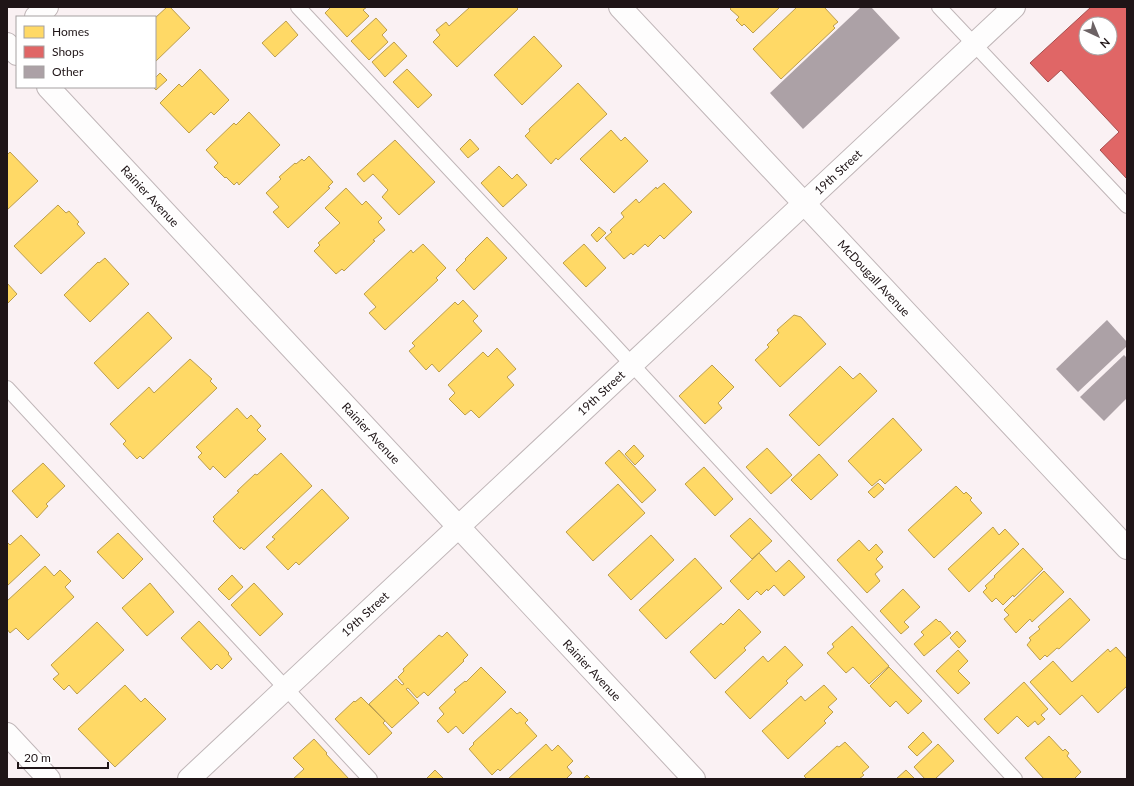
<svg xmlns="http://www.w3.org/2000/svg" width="1134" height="786" viewBox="0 0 1134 786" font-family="Lato,sans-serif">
	<rect width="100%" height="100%" fill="#faf1f3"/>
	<g fill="#ffd966" stroke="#bc9e4e">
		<polygon points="167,7 170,7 190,28 155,62 155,18"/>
		<polygon points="331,7 367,7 363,10 369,16 347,37 325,13"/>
		<polygon points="470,7 516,7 518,9 457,67 433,42 440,35 436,30 446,22 449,26"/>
		<polygon points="732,7 780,7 753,33 744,24 742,26 736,20 739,17 730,9"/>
		<polygon points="797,7 824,7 838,22 833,26 835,28 781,79 753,49"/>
		<polygon points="376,18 387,30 382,35 388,42 369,60 351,41"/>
		<polygon points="286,21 298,35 275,57 262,43"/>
		<polygon points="534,36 562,66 522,105 494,75"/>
		<polygon points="394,42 407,56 385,77 372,62"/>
		<polygon points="200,69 229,100 214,115 211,112 189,133 160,103 179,84 182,87"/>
		<polygon points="407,69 432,95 418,108 393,82"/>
		<polygon points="160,73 167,80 156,90 153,87 155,87 155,78"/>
		<polygon points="578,83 607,114 558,160 556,158 551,164 525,136 530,131 529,129"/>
		<polygon points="249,112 280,145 239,185 237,182 234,185 226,177 225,178 214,167 218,163 206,150 234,123 236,125"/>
		<polygon points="611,130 621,141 625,137 648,161 614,193 580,159"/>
		<polygon points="470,139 479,149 468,158 460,149"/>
		<polygon points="395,140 435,182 399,215 382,197 388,190 373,174 364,182 357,174"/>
		<polygon points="10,152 38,181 7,210 7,155"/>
		<polygon points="309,156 333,182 328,187 330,188 288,228 273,212 279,207 266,193 281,179 279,177 295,163 296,164 302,159 304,161"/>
		<polygon points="499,166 512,179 517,174 527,185 503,207 481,183"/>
		<polygon points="664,183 692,212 664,239 660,235 648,247 645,244 633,255 631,253 624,259 605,238 612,232 610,230 624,217 621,213 636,199 639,203 656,187 657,189"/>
		<polygon points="346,188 362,205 366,201 382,218 378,222 385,230 373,240 375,241 344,271 342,269 336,274 314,251 320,245 318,243 340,223 325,208"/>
		<polygon points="58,205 66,213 69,211 79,222 77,224 85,233 41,274 14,246"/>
		<polygon points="599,227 606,233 597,242 591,235"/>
		<polygon points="487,237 507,258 474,290 456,270 466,260 465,259"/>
		<polygon points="423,244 446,268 436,278 438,280 385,330 369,313 376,307 364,294 411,250 413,253"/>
		<polygon points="584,244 606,268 586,287 563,263"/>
		<polygon points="105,258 129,284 90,322 64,295 98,262 99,263"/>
		<polygon points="7,283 17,294 7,304"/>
		<polygon points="463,300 478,316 473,321 482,331 439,372 432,364 426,370 409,351 415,346 412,343 455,302 458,305"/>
		<polygon points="148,312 172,338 118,389 94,363"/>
		<polygon points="794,315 801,317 826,344 780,387 755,360 769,347 767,345 779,333 777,330"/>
		<polygon points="497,348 516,369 507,377 514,385 479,418 471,410 465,415 449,399 455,393 448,385 483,352 488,357"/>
		<polygon points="190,359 212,379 210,381 217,388 143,459 140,456 137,459 123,444 126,441 110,424 149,387 154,393"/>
		<polygon points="712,365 734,387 718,403 722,408 705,424 679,396"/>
		<polygon points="840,366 853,379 860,373 877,391 819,446 789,415"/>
		<polygon points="237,408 247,419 251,415 261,426 257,430 266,439 225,478 213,466 210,470 198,457 202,453 196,447"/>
		<polygon points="893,418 922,450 885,484 880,479 872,486 848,461"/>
		<polygon points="634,445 644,456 635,465 625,454"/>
		<polygon points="767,448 792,475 771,494 746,467"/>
		<polygon points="619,450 656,490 642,503 605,463"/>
		<polygon points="281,453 312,486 244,550 241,547 240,549 213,521 215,519 213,517 239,492 237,491 255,474 257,475"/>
		<polygon points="819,454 838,475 811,500 791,480"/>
		<polygon points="43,463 65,486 46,504 48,506 37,518 12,491"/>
		<polygon points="704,467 733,499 715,516 685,484"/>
		<polygon points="878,483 884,489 874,498 868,492"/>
		<polygon points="618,484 645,513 593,561 566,532"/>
		<polygon points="956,486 964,494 966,492 972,498 970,500 982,513 934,558 908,530"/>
		<polygon points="322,489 349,518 299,565 296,562 288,570 266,547 275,539 272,537"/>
		<polygon points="750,518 772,541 752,559 730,536"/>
		<polygon points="993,527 999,535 1005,529 1019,544 969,592 948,569"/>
		<polygon points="118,533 143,559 123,579 97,552"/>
		<polygon points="21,535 40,555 7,586 7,542 10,545"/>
		<polygon points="651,535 674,560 631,600 608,575"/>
		<polygon points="859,540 869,551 876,544 883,552 876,559 883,567 875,574 880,581 867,593 837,560"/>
		<polygon points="1023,548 1043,569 1014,597 1013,595 1003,605 996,598 992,602 983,592 987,588 985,586 995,577 994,576"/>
		<polygon points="759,553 776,572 789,560 805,577 784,596 774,585 768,591 767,589 761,595 757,591 748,600 730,581"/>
		<polygon points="695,558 722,588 666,639 639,610"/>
		<polygon points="45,566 54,576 60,570 71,581 65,587 74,597 28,640 16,628 10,633 7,629 7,601"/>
		<polygon points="1044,571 1064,592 1032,622 1030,619 1016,633 1004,619 1009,615 1004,610"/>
		<polygon points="232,575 243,587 229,600 218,589"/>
		<polygon points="150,583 174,612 147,636 122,608"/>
		<polygon points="254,583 283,614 260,636 231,605"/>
		<polygon points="903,589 920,607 904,622 909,627 901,634 880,611"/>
		<polygon points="1070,598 1090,620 1059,649 1057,648 1047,657 1045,655 1040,660 1027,645 1031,640 1029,638 1040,629 1038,627"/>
		<polygon points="739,609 761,632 744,648 746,650 715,679 690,652 721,623 723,625"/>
		<polygon points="936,619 939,622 940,621 951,633 924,656 914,644 924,635 921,632"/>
		<polygon points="199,621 229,653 228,654 232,659 222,669 217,664 211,670 181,638"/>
		<polygon points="97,622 124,650 77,694 69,685 64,690 53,679 59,674 51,665"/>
		<polygon points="852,626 889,666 869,684 853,667 846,673 827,653 834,647 832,644"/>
		<polygon points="957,631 966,641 959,648 950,638"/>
		<polygon points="447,632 468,655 463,660 464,661 428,696 424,692 417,698 408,688 406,689 419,703 392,728 369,704 396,679 402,685 404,684 398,677 404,671 403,669 439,635 442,637"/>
		<polygon points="785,646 803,665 786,681 788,683 750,719 725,692 763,656 768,662"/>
		<polygon points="1116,647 1127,659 1127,686 1098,713 1082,695 1060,715 1030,682 1053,661 1072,682 1108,649 1110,652"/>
		<polygon points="958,650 968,661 958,671 970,683 958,694 936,671"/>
		<polygon points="481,667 506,692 463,734 456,726 448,733 437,721 444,714 439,708 456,692 454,690 465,681 466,682"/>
		<polygon points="889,667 922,701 908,714 896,701 890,707 870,686"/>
		<polygon points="1024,682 1048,709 1041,715 1045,719 1038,725 1035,721 1028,727 1017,716 998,734 984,719"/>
		<polygon points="125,685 141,702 145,698 166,719 115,767 78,729"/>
		<polygon points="824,685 837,699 828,707 833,712 824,721 826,723 788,759 762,731 801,696 805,701"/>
		<polygon points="361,697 385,721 383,723 392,733 369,755 335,719 354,701 355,702"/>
		<polygon points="511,708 517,714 520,712 528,720 525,723 537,736 500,771 498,769 492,775 469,749 474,744 473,743"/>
		<polygon points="923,732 932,742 917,756 908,747"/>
		<polygon points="1049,736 1063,751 1065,749 1069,753 1067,756 1081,772 1074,779 1044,779 1025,758"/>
		<polygon points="314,739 327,753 326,754 349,779 293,779 304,769 293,758"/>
		<polygon points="845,742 869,767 862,773 864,775 859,779 805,779 806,778 804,776 837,746 839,747"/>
		<polygon points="546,744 552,751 558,745 573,761 567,767 572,773 566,779 508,779"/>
		<polygon points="938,744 954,761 935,779 925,779 914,767"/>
		<polygon points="435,770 444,779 426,779"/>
		<polygon points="906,770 915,779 896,779"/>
		<polygon points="587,775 591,779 583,779"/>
	</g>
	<path fill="#e06666" stroke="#a64e4e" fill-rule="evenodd" d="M1091 7H1127V179L1100 150 1119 132 1061 70 1048 82 1030 63ZM1086 24H1110V48H1086Z"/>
	<g fill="#aca1a6">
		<polygon points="861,7 871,7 900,38 803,129 770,93"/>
		<polygon points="1107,320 1127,342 1127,346 1078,392 1056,369"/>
		<polygon points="1124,355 1127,358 1127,398 1104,421 1080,397"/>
	</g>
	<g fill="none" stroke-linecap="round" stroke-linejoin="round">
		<defs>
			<g id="service">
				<polyline points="298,7 601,331 1015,779"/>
				<polyline points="939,7 1127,206"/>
				<polyline points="7,388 370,779"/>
			</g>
			<g id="minor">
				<polyline points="36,17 47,7"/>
				<polyline points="7,44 17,54"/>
				<polyline points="48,87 694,779"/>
				<polyline points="7,734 49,779"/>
			</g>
			<g id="tertiary">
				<polyline points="620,7 1127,548"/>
				<polyline points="189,779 1014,7"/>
			</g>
		</defs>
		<use href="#service" stroke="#c0b6b8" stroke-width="16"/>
		<use href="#minor" stroke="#c0b6b8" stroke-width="24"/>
		<use href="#tertiary" stroke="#c0b6b8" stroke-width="24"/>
		<use href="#service" stroke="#fefdfd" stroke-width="14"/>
		<use href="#minor" stroke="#fefdfd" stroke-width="22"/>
		<use href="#tertiary" stroke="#fefdfd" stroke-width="22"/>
	</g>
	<g text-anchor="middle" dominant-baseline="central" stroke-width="4" stroke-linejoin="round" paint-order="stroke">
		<g font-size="12" fill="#1f1517" stroke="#fff">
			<text transform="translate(838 172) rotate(-43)">19th Street</text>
			<text transform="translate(150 196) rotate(47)">Rainier Avenue</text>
			<text transform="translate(874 278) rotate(47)">McDougall Avenue</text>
			<text transform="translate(601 393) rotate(-43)">19th Street</text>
			<text transform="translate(371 433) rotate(47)">Rainier Avenue</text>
			<text transform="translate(365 614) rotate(-43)">19th Street</text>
			<text transform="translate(592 670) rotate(47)">Rainier Avenue</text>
		</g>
	</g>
	<rect width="1134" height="786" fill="none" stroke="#1f1517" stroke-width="16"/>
	<rect x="16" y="16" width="140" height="72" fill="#ffffff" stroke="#a5a1a2"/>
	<rect x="24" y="26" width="20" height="12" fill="#ffd966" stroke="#a5a1a2"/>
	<text x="52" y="36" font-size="12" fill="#1f1517">Homes</text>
	<rect x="24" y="46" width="20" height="12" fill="#e06666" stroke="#a5a1a2"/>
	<text x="52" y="56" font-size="12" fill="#1f1517">Shops</text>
	<rect x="24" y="66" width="20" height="12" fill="#aca1a6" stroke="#a5a1a2"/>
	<text x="52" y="76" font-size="12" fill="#1f1517">Other</text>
	<g transform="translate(1098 36) rotate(136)"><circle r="19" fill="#ffffff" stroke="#a5a1a2"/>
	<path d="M0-3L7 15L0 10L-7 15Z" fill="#6c6264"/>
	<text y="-6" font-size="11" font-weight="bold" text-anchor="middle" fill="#1f1517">N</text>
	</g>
	<path d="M18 762v6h90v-6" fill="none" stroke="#1f1517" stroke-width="2"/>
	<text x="24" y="762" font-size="12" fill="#1f1517" stroke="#ffffff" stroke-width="3" paint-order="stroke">20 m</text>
</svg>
